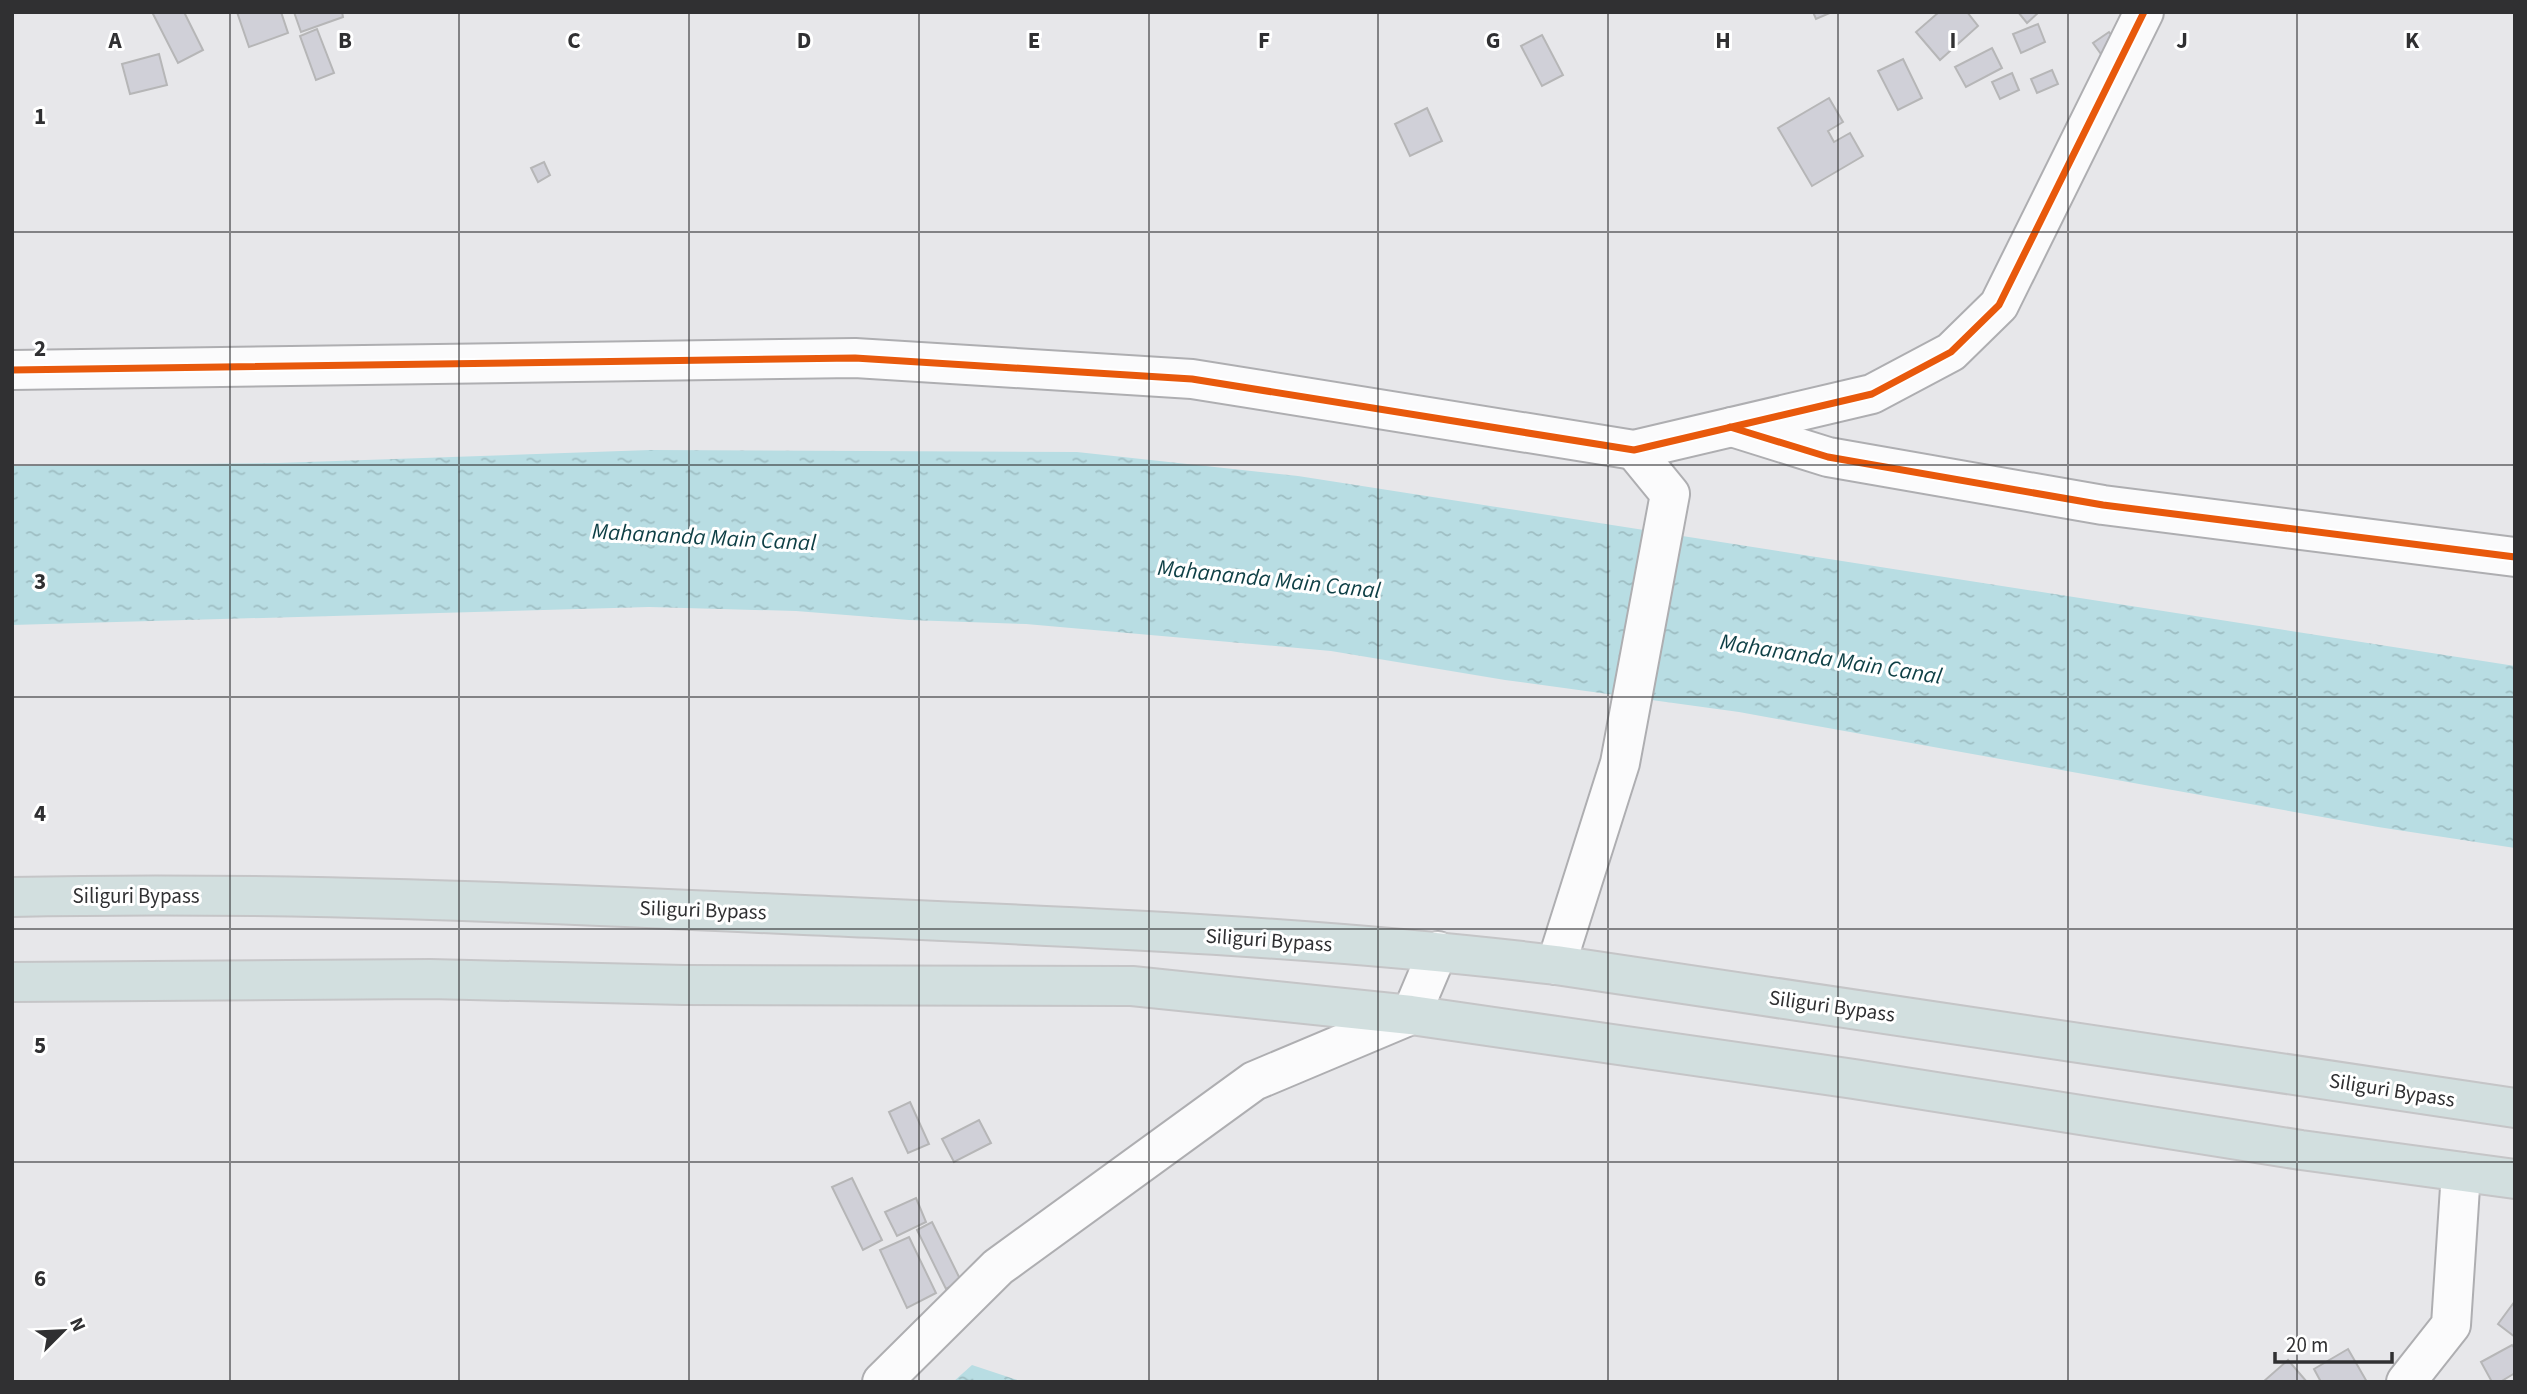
<svg xmlns="http://www.w3.org/2000/svg" width="2527" height="1394" viewBox="0 0 2527 1394" font-family="'Source Sans 3',sans-serif">
	<defs>
		<pattern id="water-ripples" width="26" height="14" patternUnits="userSpaceOnUse" patternTransform="scale(1.75)"><rect width="26" height="14" fill="#b8dde3"/><path d="M2 4q2-2 4 0t4 0M15 11q2-2 4 0t4 0" fill="none" stroke="#9ebec3"/></pattern>
	</defs>
	<rect width="100%" height="100%" fill="#e7e7ea"/>
	<g fill="url(#water-ripples)">
		<polygon points="650,450 1077,452 1298,476 2515,666 2515,848 2378,827 1739,712 1505,680 1331,651 1026,624 909,620 796,611 649,607 12,625 12,466 278,463"/>
		<polygon points="972,1365 1023,1382 953,1382"/>
	</g>
	<g fill="#d0d0d8" stroke="#b6b6b7" stroke-width="2">
		<polygon points="152,12 184,12 203,50 178,63"/>
		<polygon points="237,12 281,12 288,33 249,47"/>
		<polygon points="294,12 342,12 343,17 301,32"/>
		<polygon points="1813,12 1832,12 1816,19"/>
		<polygon points="1939,12 1967,12 1978,26 1940,60 1916,32"/>
		<polygon points="2018,12 2039,12 2027,23"/>
		<polygon points="2038,24 2045,42 2021,53 2013,34"/>
		<polygon points="317,29 334,73 316,80 300,36"/>
		<polygon points="2109,32 2116,41 2101,54 2093,43"/>
		<polygon points="1542,35 1563,75 1542,86 1521,46"/>
		<polygon points="1992,48 2002,68 1966,87 1955,67"/>
		<polygon points="159,54 167,85 130,94 122,64"/>
		<polygon points="1903,59 1922,98 1898,110 1878,71"/>
		<polygon points="2052,70 2058,84 2037,93 2031,79"/>
		<polygon points="2012,73 2019,90 2000,99 1992,82"/>
		<polygon points="1829,98 1843,122 1828,131 1834,142 1850,133 1863,156 1812,186 1778,128"/>
		<polygon points="1427,108 1442,141 1410,156 1395,124"/>
		<polygon points="544,162 550,175 538,182 531,168"/>
		<polygon points="910,1102 929,1144 908,1153 889,1112"/>
		<polygon points="979,1120 991,1143 954,1162 942,1139"/>
		<polygon points="852,1178 882,1240 863,1250 832,1187"/>
		<polygon points="916,1198 926,1222 897,1236 885,1212"/>
		<polygon points="932,1222 961,1281 946,1289 917,1230"/>
		<polygon points="909,1237 936,1293 907,1308 880,1250"/>
		<polygon points="2515,1301 2515,1337 2498,1324"/>
		<polygon points="2512,1345 2515,1349 2515,1373 2500,1382 2492,1382 2481,1362"/>
		<polygon points="2348,1349 2367,1382 2321,1382 2314,1369"/>
		<polygon points="2288,1360 2307,1382 2263,1382"/>
	</g>
	<g fill="none" stroke-linecap="round" stroke-linejoin="round">
		<defs>
			<g id="minor">
				<polyline points="12,370 855,358 1192,379 1634,450 1872,394 1951,352 1999,305 2144,12"/>
				<polyline points="1732,427 1828,457 2103,505 2515,557"/>
				<polyline points="1556,965 1620,763 1670,494 1634,450"/>
				<polyline points="882,1382 998,1267 1254,1081 1411,1015 1438,951"/>
				<polyline points="2406,1382 2451,1325 2461,1172"/>
			</g>
			<g id="highway">
				<path d="M12 897C276 891 541 903 804 915 1055 926 1307 935 1556 965L2515 1108"/>
				<polyline points="12,982 430,979 684,985 1132,986 1411,1015 1854,1079 2301,1150 2515,1179"/>
			</g>
		</defs>
		<use href="#minor" stroke="#aeaeb1" stroke-width="42"/>
		<use href="#highway" stroke="#c5c5c7" stroke-width="42"/>
		<use href="#minor" stroke="#fbfbfc" stroke-width="38"/>
		<use href="#highway" stroke="#d2dfdf" stroke-width="38"/>
		<defs>
			<g id="cycleway">
				<polyline points="12,370 855,358 1192,379 1634,450 1872,394 1951,352 1999,305 2144,12"/>
				<polyline points="1730,427 1828,457 2103,505 2515,557"/>
			</g>
		</defs>
		<use href="#cycleway" stroke="#fff" stroke-width="11"/>
		<use href="#cycleway" stroke="#e8590c" stroke-width="7"/>
	</g>
	<path fill="none" stroke="#303032" stroke-width="2" stroke-opacity="0.55" d="M230 12V1382M459 12V1382M689 12V1382M919 12V1382M1149 12V1382M1378 12V1382M1608 12V1382M1838 12V1382M2068 12V1382M2297 12V1382M12 232H2515M12 465H2515M12 697H2515M12 929H2515M12 1162H2515"/>
	<g text-anchor="middle" dominant-baseline="central" stroke-width="6" stroke-linejoin="round" paint-order="stroke">
		<g font-size="21" fill="#303032" stroke="#fff">
			<text x="136" y="896">Siliguri Bypass</text>
			<text transform="translate(703 910) rotate(2)">Siliguri Bypass</text>
			<text transform="translate(1269 940) rotate(4)">Siliguri Bypass</text>
			<text transform="translate(1832 1006) rotate(8)">Siliguri Bypass</text>
			<text transform="translate(2392 1090) rotate(9)">Siliguri Bypass</text>
		</g>
		<g font-size="23" font-style="italic" fill="#0e3f45" stroke="#fff">
			<text transform="translate(704 537) rotate(3)">Mahananda Main Canal</text>
			<text transform="translate(1269 579) rotate(6)">Mahananda Main Canal</text>
			<text transform="translate(1831 659) rotate(9)">Mahananda Main Canal</text>
		</g>
	</g>
	<g font-size="23" text-anchor="middle" font-weight="bold" fill="#303032" stroke="#fff" stroke-width="6" stroke-linejoin="round" paint-order="stroke">
		<text x="115" y="48">A</text>
		<text x="345" y="48">B</text>
		<text x="574" y="48">C</text>
		<text x="804" y="48">D</text>
		<text x="1034" y="48">E</text>
		<text x="1264" y="48">F</text>
		<text x="1493" y="48">G</text>
		<text x="1723" y="48">H</text>
		<text x="1953" y="48">I</text>
		<text x="2182" y="48">J</text>
		<text x="2412" y="48">K</text>
		<text x="40" y="124">1</text>
		<text x="40" y="356">2</text>
		<text x="40" y="589">3</text>
		<text x="40" y="821">4</text>
		<text x="40" y="1053">5</text>
		<text x="40" y="1286">6</text>
	</g>
	<rect width="2527" height="1394" fill="none" stroke="#303032" stroke-width="28"/>
	<g transform="translate(63 1331) rotate(66)" stroke="#ffffff" stroke-width="5" paint-order="stroke">
	<path d="M0-5L12 26L0 18L-12 26Z" fill="#303032"/>
	<text y="-10" font-size="19" font-weight="bold" text-anchor="middle" fill="#303032">N</text>
	</g>
	<path d="M2275 1352v10h117v-10" fill="none" stroke="#303032" stroke-width="3.5"/>
	<text x="2286" y="1352" font-size="21" fill="#303032" stroke="#ffffff" stroke-width="5" paint-order="stroke">20 m</text>
</svg>
